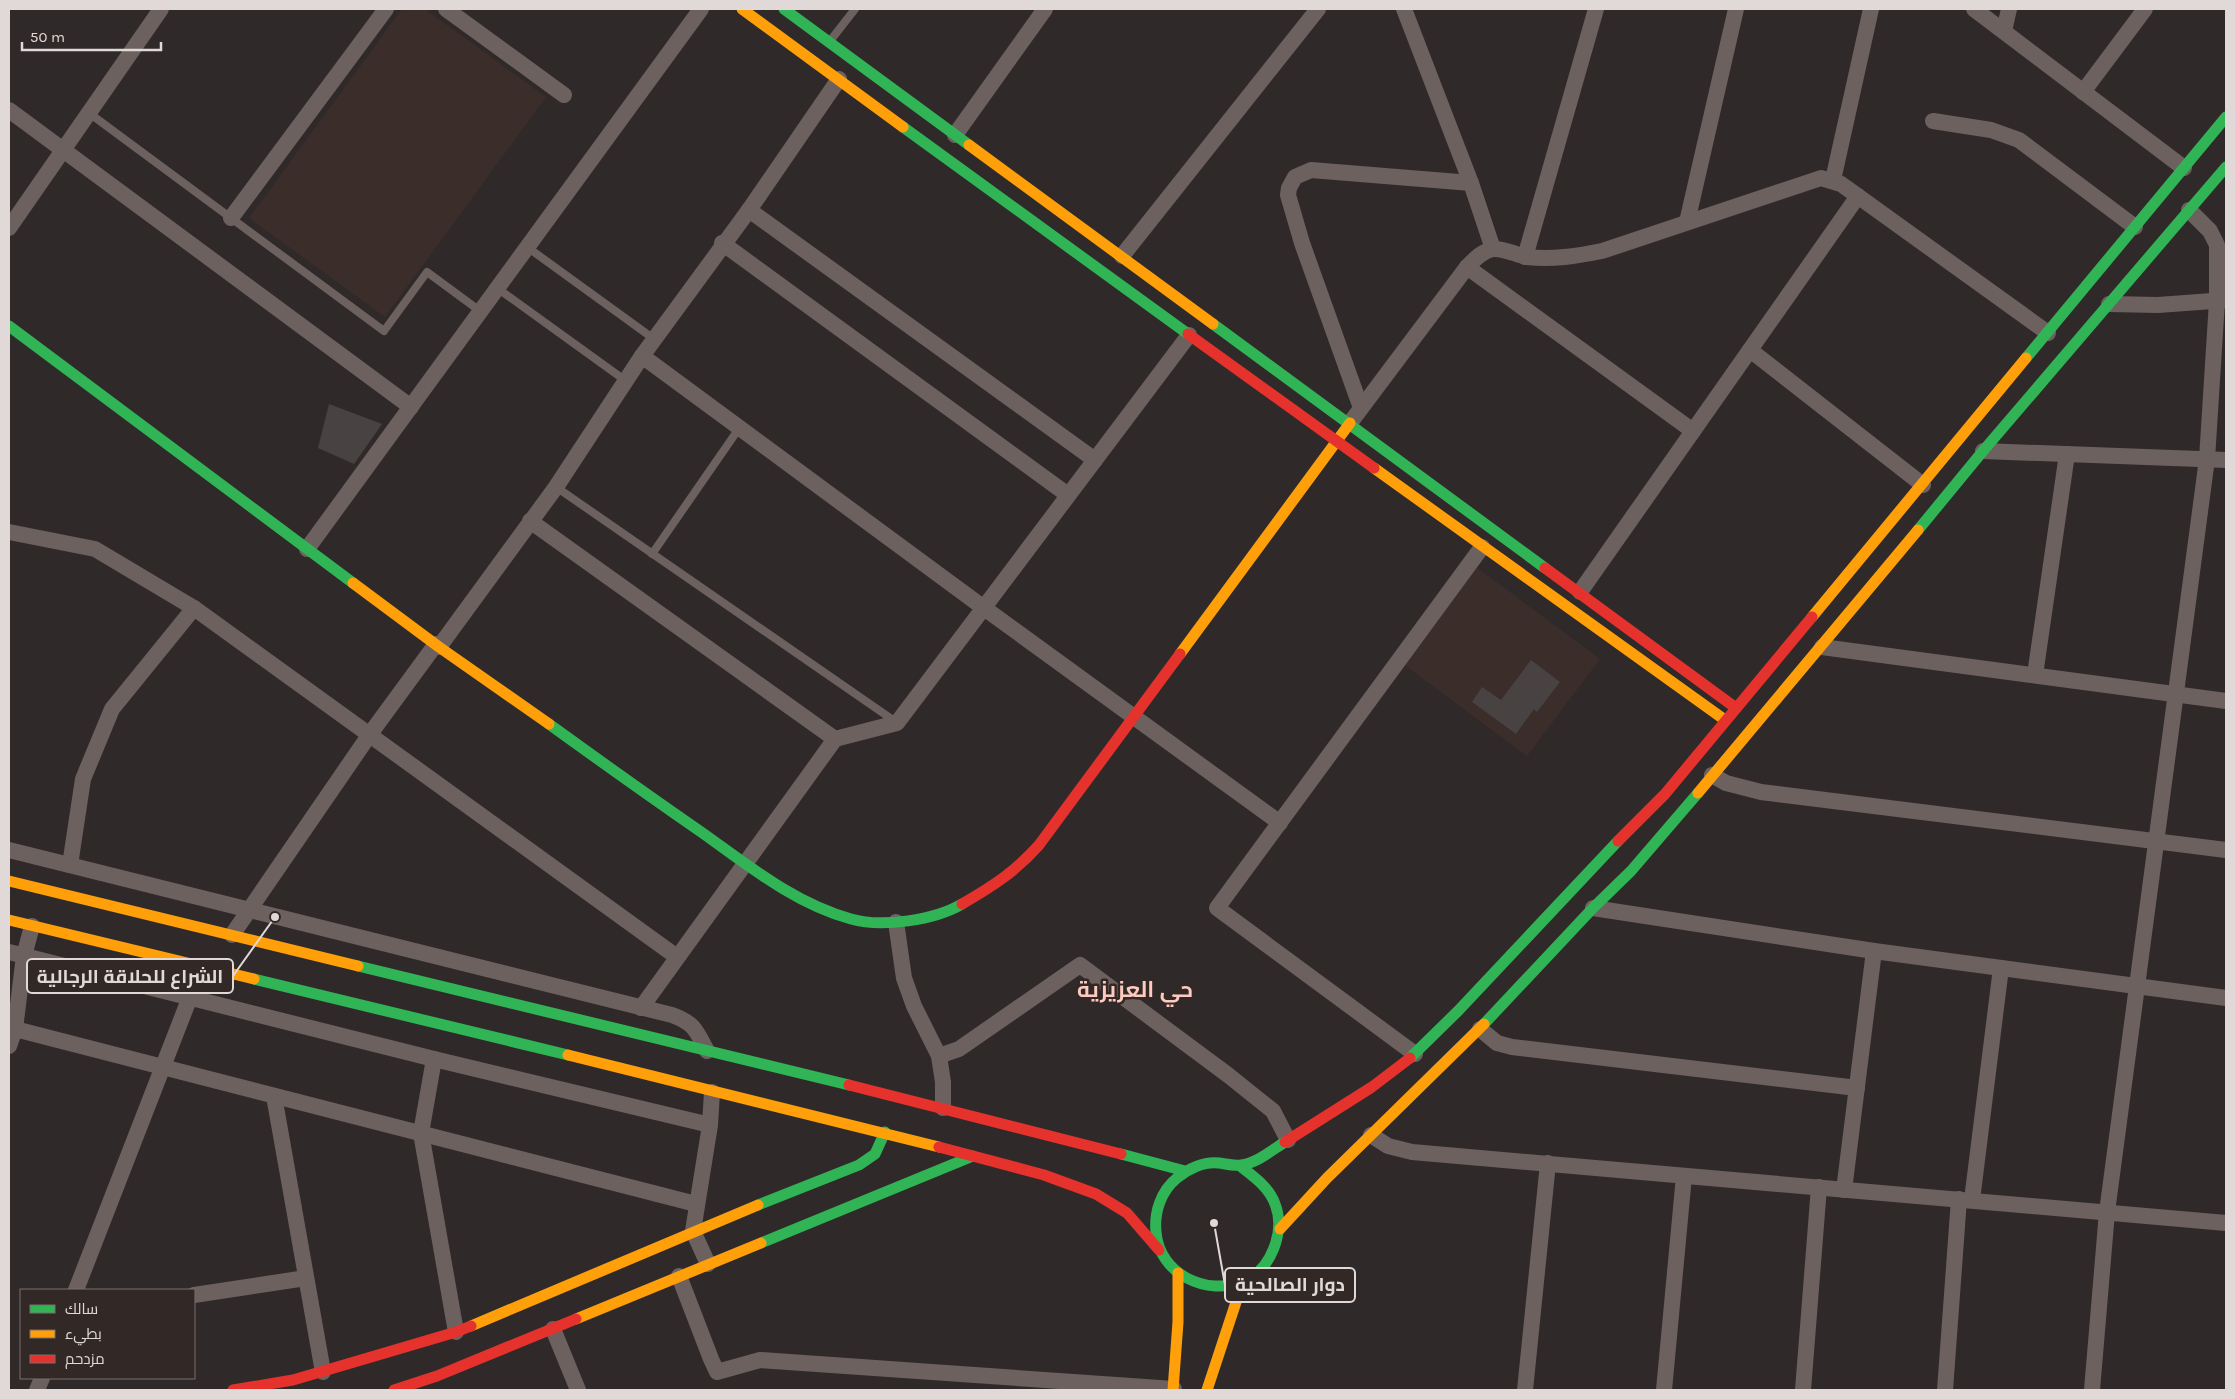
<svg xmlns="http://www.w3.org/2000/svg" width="2235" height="1399" viewBox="0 0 2235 1399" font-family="Karla,Cairo,sans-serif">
	<rect width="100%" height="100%" fill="#2f2a29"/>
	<g fill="#3b2d29">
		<polygon points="402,9 425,9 546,97 385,317 249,218"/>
		<polygon points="1475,566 1600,659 1527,756 1403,664"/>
	</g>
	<g fill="#484342">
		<polygon points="329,404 382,424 354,464 318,448"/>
		<polygon points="1531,660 1560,682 1537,712 1534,709 1516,734 1472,702 1482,687 1501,700"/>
	</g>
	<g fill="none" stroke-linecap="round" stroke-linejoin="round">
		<g stroke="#6d615f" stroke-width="8">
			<polyline points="830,41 855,9"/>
			<polyline points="89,113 384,331 427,272 480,311"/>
			<polyline points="527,247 654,339"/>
			<polyline points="497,288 626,381"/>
			<polyline points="556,487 896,722"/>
			<polyline points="652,554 740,427"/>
		</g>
		<g stroke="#6d615f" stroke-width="16">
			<polyline points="446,9 564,95"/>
			<polyline points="1404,9 1471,183 1493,249"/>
			<polyline points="1974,9 2184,168"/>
			<polyline points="2004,31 2009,9"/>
			<polyline points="2083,92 2145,9"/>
			<polyline points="9,110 411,407"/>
			<polyline points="1933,121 1991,130 2019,140 2135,227"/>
			<polyline points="955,135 1045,9"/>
			<polyline points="1833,180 1871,9"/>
			<polyline points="749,210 1095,460"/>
			<polyline points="231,218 386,9"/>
			<polyline points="1687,222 1736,9"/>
			<polyline points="9,228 161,9"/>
			<polyline points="722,243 1068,495"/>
			<polyline points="1122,256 1318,9"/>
			<polyline points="1525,257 1596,9"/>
			<polyline points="1467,267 1693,431"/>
			<polyline points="2109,304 2158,305 2226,300"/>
			<polyline points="1750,350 1923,485"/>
			<polyline points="642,356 984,608 1280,823"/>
			<polyline points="1361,408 1302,243 1288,195 1289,188 1295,177 1311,170 1471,183"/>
			<path d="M1350 423 1467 267C1474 260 1482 251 1493 249 1504 248 1516 255 1527 257 1552 260 1577 256 1602 251L1821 178 1841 184 2048 333"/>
			<polyline points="1983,451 2226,460"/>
			<polyline points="530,521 835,739"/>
			<polyline points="9,532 95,549 194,608 677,957"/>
			<polyline points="307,549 701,9"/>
			<polyline points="1580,592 1858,196"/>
			<polyline points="439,647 556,487 642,356 749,210 839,79"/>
			<polyline points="1822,647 2226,701"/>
			<polyline points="2035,675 2067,454"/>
			<polyline points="1712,775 1726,783 1761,792 2226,850"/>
			<path d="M9 850 672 1015C694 1023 696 1030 707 1051"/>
			<polyline points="70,865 83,779 112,709 194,608"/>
			<polyline points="1593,908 1874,951 2226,998"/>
			<polyline points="896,922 904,978 914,1006 939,1056 943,1082 943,1108"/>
			<polyline points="232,935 370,734 436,644"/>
			<polyline points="9,952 434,1059 710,1125"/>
			<polyline points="641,1008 835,739 897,723 1189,335"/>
			<polyline points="1480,1029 1497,1043 1512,1047 1857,1088"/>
			<polyline points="9,1030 15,1029 696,1204"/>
			<polyline points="9,1046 15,1029 24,956 32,926"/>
			<polyline points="1415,1054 1217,908 1482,547"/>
			<polyline points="939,1056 959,1049 1080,965 1228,1075 1273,1111 1288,1140"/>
			<polyline points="434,1059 421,1133 456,1332"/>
			<polyline points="274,1096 323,1372"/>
			<polyline points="1371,1135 1388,1146 1412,1152 2226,1223"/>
			<polyline points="1844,1190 1874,951"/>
			<polyline points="1972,1200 2001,968"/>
			<polyline points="708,1264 693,1231 710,1125 712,1092"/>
			<polyline points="679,1276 711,1359 717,1372 760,1360 1174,1389"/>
			<polyline points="76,1290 190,997"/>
			<polyline points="194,1295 306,1278"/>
			<polyline points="553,1329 578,1390"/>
			<polyline points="37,1390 42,1378"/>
			<polyline points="1525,1390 1548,1163"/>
			<polyline points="1664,1390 1684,1176"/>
			<polyline points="1803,1390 1819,1187"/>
			<polyline points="1945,1390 1959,1199"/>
			<polyline points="2092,1390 2107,1212 2207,459 2217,301 2217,245 2210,231 2189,210"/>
		</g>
		<g stroke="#30b455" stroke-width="11">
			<polyline points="784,9 969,145"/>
			<polyline points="903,127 1188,334"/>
			<polyline points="1213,324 1545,568"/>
			<polyline points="9,326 353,583"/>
			<polyline points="2026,358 2226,117"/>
			<polyline points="1918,530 1983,451 2226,167"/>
			<path d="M549 724C600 761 652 798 704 834 750 867 796 904 851 919 882 928 935 920 962 904"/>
			<polyline points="358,966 849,1085"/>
			<polyline points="254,979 568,1055"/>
			<polyline points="1484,1024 1593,908 1631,871 1698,793"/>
			<polyline points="1410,1058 1458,1011 1618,841"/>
			<polyline points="1121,1154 1185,1171"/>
			<path d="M1240 1166C1254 1177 1269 1187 1275 1204 1286 1231 1271 1270 1244 1281 1207 1297 1159 1274 1156 1232 1154 1212 1161 1191 1177 1178 1188 1169 1204 1161 1219 1163 1226 1164 1234 1166 1241 1165 1257 1163 1272 1150 1285 1142"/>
			<polyline points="758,1205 859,1165 875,1154 885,1132"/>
			<polyline points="761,1243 973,1156"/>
		</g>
		<g stroke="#ff9f0a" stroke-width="11">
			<polyline points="742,9 903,127"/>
			<polyline points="969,145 1213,324"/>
			<polyline points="1374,468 1725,720"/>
			<polyline points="353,583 439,647 549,724"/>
			<polyline points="1812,617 2026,358"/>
			<polyline points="1180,654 1350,423"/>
			<polyline points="1698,793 1918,530"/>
			<polyline points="9,881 358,966"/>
			<polyline points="9,920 254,979"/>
			<polyline points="568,1055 939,1147"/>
			<polyline points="1280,1229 1327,1178 1484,1024"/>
			<polyline points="576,1319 761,1243"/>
			<polyline points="471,1326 758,1205"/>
			<polyline points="1173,1390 1178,1322 1178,1273"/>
			<polyline points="1207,1390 1243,1281"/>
		</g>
		<g stroke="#e5322d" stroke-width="11">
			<polyline points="1188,334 1374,468"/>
			<polyline points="1545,568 1736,708"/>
			<polyline points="1618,841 1665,794 1812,617"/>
			<path d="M962 904C993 886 1015 872 1039 845L1180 654"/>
			<polyline points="849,1085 1121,1154"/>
			<polyline points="1285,1142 1372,1087 1410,1058"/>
			<polyline points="939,1147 1044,1175 1096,1194 1127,1213 1159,1250"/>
			<polyline points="233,1390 293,1380 456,1332 471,1326"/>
			<polyline points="394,1390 437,1376 576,1319"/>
		</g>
	</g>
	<g text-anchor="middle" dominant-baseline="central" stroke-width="5" stroke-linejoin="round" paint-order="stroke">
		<g font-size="22" font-weight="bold" fill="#fccabe" stroke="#322826">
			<text x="1135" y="990">حي العزيزية</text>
		</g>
	</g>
	<path fill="none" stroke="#e0d9d8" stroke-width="2" d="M275 917L233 976M1214 1223L1225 1285"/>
	<g fill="#e0d9d8" stroke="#322826" stroke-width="2">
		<circle cx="275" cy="917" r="5"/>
		<circle cx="1214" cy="1223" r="5"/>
	</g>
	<g fill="#322826" stroke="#e0d9d8" stroke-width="2">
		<rect x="27" y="959" width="206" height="34" rx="5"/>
		<rect x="1225" y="1268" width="130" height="34" rx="5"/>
	</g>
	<g font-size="19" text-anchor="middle" font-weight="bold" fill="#e0d9d8">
		<text x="130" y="983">الشراع للحلاقة الرجالية</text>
		<text x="1290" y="1291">دوار الصالحية</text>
	</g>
	<rect width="2235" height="1399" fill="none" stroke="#e0d9d8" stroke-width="20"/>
	<rect x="20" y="1289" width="175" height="90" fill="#322826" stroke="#786f6d"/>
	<rect x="30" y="1305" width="25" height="8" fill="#30b455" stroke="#786f6d"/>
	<text x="65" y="1314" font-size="15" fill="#e0d9d8">سالك</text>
	<rect x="30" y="1330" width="25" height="8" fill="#ff9f0a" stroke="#786f6d"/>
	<text x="65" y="1339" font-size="15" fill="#e0d9d8">بطيء</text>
	<rect x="30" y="1355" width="25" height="8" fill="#e5322d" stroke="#786f6d"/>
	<text x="65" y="1364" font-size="15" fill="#e0d9d8">مزدحم</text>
	<path d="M22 42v8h139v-8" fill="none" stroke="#e0d9d8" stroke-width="2.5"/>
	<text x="30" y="42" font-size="15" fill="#e0d9d8" stroke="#322826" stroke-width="4" paint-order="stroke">50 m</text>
</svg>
